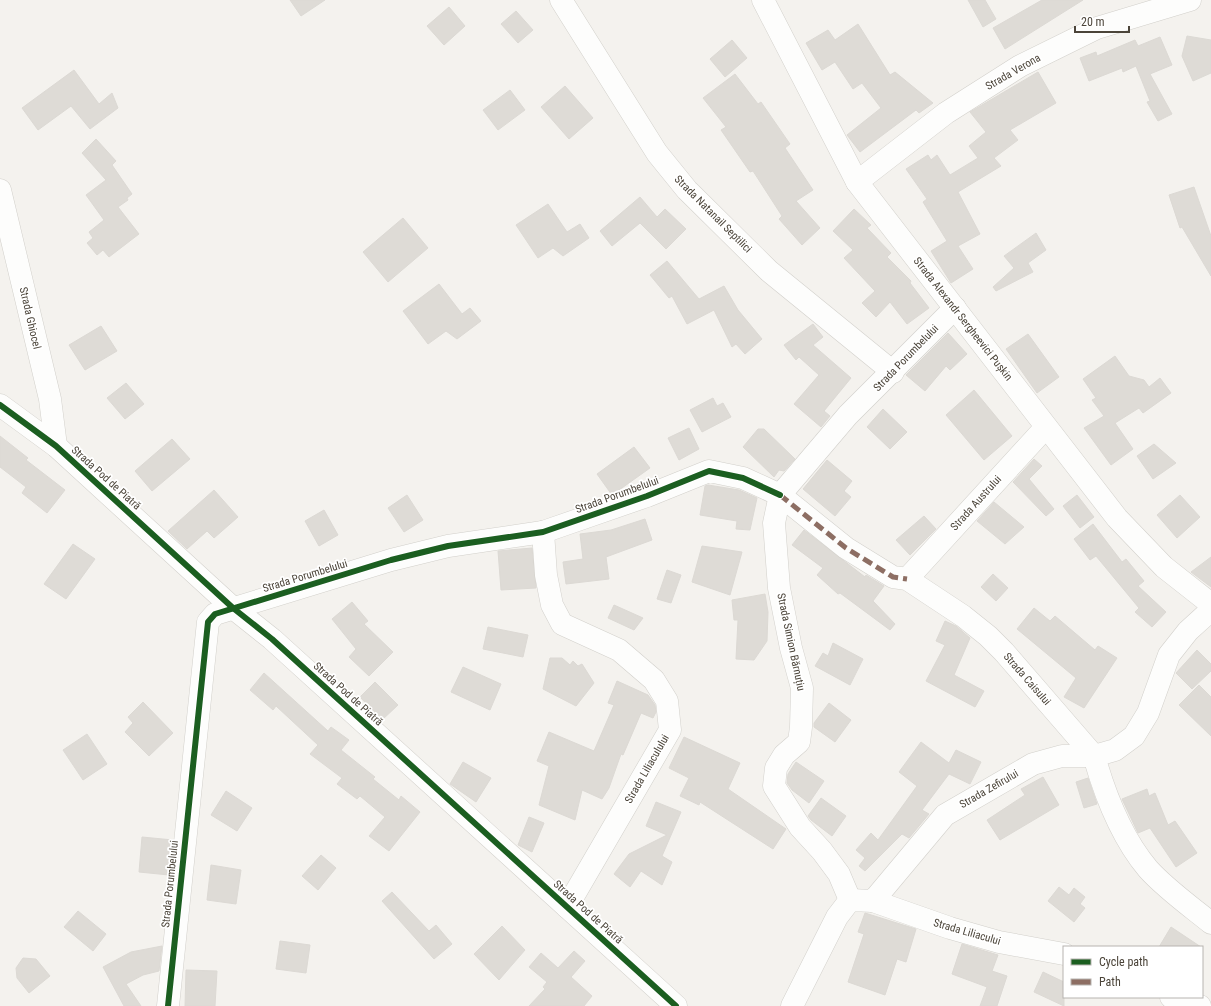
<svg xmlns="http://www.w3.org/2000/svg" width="1211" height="1006" viewBox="0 0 1211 1006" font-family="'Roboto Condensed',sans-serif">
	<rect width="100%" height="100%" fill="#f4f2ee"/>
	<g fill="#dedbd6" stroke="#dcd9d4">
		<polygon points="290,0 325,0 301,16"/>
		<polygon points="968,0 985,0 996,19 983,27"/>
		<polygon points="1042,0 1083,0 1005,49 993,28"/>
		<polygon points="449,7 465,26 444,45 427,26"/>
		<polygon points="516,11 533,30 518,43 501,24"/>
		<polygon points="858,24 890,75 895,72 933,103 919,113 916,110 860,152 847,135 881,108 862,83 853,89 835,62 822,70 806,43 828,30 835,40"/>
		<polygon points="1187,36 1211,40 1211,73 1193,81 1182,56"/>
		<polygon points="1160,37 1172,65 1150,74 1172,114 1158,121 1147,102 1150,101 1136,66 1123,72 1122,68 1089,81 1080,58 1096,52 1097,56 1135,40 1138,46"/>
		<polygon points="732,40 747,58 725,77 710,59"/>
		<polygon points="74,70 99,104 112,93 118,108 90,129 71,106 38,130 22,108"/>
		<polygon points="1038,72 1056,103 1010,130 1018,140 994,158 1001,166 958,192 980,234 958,246 973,269 951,283 931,251 947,241 923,202 927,199 906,169 928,155 931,160 937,155 950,175 978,158 969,146 986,132 970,112"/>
		<polygon points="735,74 758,104 761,102 790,144 785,148 813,190 796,201 820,228 802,245 779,219 782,216 753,171 750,172 721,130 726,127 703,98"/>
		<polygon points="565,86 593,118 569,139 541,107"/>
		<polygon points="510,90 525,110 498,130 483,110"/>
		<polygon points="96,139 116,161 112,165 132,194 127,198 128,200 118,207 139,234 109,257 103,250 97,255 87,243 93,238 89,232 104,220 86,195 106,180 82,153"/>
		<polygon points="1194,187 1211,236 1211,276 1182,227 1180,228 1169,195"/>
		<polygon points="640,197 657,217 665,209 686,229 666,249 640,223 612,246 600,231"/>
		<polygon points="548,204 567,232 580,224 589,238 563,256 553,248 538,258 516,225"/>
		<polygon points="854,209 871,225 867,228 891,253 887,257 911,281 910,283 929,308 907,324 890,302 876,317 862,303 875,291 844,258 853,250 833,231"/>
		<polygon points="403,218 428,248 388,282 363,252"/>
		<polygon points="1036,233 1046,250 1028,263 1033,272 996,291 993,287 1014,268 1004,256"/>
		<polygon points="667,261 699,299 724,286 738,310 762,339 745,354 736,344 732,347 714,310 687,324 672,296 669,298 650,275"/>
		<polygon points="439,284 462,314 470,308 481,321 457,339 446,331 428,344 403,311"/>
		<polygon points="813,324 823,337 813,345 851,378 824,411 830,416 821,427 794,404 819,375 799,357 796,360 784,345"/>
		<polygon points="101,326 117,351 85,370 69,345"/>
		<polygon points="948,333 967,354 950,370 946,366 925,391 906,375"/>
		<polygon points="1028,334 1059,377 1037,393 1006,349"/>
		<polygon points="1115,356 1129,376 1144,380 1149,387 1160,378 1171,393 1143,413 1139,408 1115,423 1133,449 1111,465 1084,428 1104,416 1092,400 1096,398 1083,379"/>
		<polygon points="126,383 144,404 125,419 107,398"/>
		<polygon points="974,390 1012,436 984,460 946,415"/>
		<polygon points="713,398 717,406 723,403 731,417 702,432 690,410"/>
		<polygon points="883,409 907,432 890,449 867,427"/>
		<polygon points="689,428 699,449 679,460 668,438"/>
		<polygon points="758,429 764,429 795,459 784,471 779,470 774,477 743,447"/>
		<polygon points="0,436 28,458 26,460 65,490 47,513 22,493 26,487 0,467"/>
		<polygon points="172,439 190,459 152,491 135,471"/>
		<polygon points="1154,444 1176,463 1153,479 1137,456"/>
		<polygon points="634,447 650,468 612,495 597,474"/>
		<polygon points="1034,459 1042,466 1029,479 1054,509 1046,516 1013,482"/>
		<polygon points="827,460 852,481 844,491 851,497 835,516 803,489"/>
		<polygon points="708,485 739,490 757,498 750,530 736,529 737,521 700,515 705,486"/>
		<polygon points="214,490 238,517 214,538 207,531 187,549 168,531"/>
		<polygon points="407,495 423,520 404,532 388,508"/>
		<polygon points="1077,495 1094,517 1080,528 1063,506"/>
		<polygon points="1180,495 1200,517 1177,538 1157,515"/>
		<polygon points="994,502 1024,527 1005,544 977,521"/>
		<polygon points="324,510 338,535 319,546 305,521"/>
		<polygon points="924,516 936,529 910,555 896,540"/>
		<polygon points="645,519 652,540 606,557 609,579 566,584 563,562 583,559 580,534 611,530"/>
		<polygon points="1093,524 1122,562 1126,559 1144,581 1138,586 1166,612 1152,627 1135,612 1139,608 1096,556 1090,560 1074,539"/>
		<polygon points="804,530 865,577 866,575 884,586 873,601 895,624 890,630 840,593 838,594 817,575 823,568 792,545"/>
		<polygon points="73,544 95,559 66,599 44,584"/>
		<polygon points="702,546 742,552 730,595 692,582"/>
		<polygon points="532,548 536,588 501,590 498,551"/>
		<polygon points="1211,557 1211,587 1191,572"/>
		<polygon points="667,570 681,575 671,603 657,599"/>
		<polygon points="993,574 1008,588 996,601 981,587"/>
		<polygon points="765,594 768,612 767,641 754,660 736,659 738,620 734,620 732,600"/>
		<polygon points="352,602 368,621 364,624 393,652 369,676 349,657 356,649 332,619"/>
		<polygon points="614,605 643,618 634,630 608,618"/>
		<polygon points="1034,608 1050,621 1055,616 1095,650 1098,646 1117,658 1084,708 1064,697 1076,678 1017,629"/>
		<polygon points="945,621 956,626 970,638 954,675 984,691 975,707 926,681 945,645 936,641"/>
		<polygon points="488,627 528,635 523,657 483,649"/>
		<polygon points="833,643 863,659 850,685 815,666 823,653 828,656"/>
		<polygon points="1197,650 1211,664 1211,671 1192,689 1176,673"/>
		<polygon points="550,658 562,658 570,665 573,661 578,666 582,664 594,683 576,706 543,689"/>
		<polygon points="463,667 501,684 490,710 451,692"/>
		<polygon points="264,673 328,731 331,727 349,740 341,750 375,777 373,779 399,800 401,796 420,812 389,851 369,836 385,817 360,796 357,799 337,784 342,778 310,754 318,745 276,706 273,710 250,690"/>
		<polygon points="617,681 648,695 655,705 656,712 653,718 641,713 623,755 621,754 609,788 602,799 582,790 575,820 539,805 549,766 537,761 549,732 594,751 614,705 608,703"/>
		<polygon points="375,682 398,705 382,720 360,697"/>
		<polygon points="1199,685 1211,697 1211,736 1179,705"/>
		<polygon points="143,702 173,733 149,756 125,732 133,723 128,717"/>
		<polygon points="829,703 851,720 835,742 814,727 814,723"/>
		<polygon points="87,734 107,764 83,780 63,750"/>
		<polygon points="684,737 740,763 728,789 786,829 773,849 700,802 699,805 680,796 689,778 669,768"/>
		<polygon points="921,742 949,763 956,750 981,762 970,784 949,774 922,810 929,814 909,838 902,834 865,871 859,866 865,858 856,850 871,833 878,840 917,786 899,772"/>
		<polygon points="463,762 491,778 476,802 450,784"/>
		<polygon points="796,762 824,781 809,803 792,790 787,783 788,774"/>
		<polygon points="1043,777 1059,805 1000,840 987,820 1025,795 1021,789"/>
		<polygon points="1088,778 1097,804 1084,808 1076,782"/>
		<polygon points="1147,789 1149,796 1155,793 1168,825 1175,821 1197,853 1176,867 1150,828 1138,833 1122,799"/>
		<polygon points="226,791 252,808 237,831 211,815"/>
		<polygon points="821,798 846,816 832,836 811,820 808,816"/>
		<polygon points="656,802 681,812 662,856 672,862 662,885 641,871 630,887 614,874 629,854 667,835 646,826"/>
		<polygon points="529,817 544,823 532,852 518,845"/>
		<polygon points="142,837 173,840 169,875 139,872"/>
		<polygon points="321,855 336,868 318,890 302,876"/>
		<polygon points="211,865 241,870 236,904 207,900"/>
		<polygon points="1059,887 1069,895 1074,888 1085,897 1080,904 1085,908 1074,922 1048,901"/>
		<polygon points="392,892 429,931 436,925 452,944 434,959 382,901"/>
		<polygon points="78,911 106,934 93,951 64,927"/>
		<polygon points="865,913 916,929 906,962 897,959 885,995 848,982 864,934 858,932"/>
		<polygon points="502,926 525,950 499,980 474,954"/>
		<polygon points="1171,927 1201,947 1159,947"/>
		<polygon points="280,941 310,945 306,973 276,969"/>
		<polygon points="962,944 998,955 992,971 1007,976 997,1006 980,1006 987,987 952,974"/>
		<polygon points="162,946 159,971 143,975 126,984 141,1006 124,1006 103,967 131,952"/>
		<polygon points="574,951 585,961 571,977 592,996 584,1006 529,1006 545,989 543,987 547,982 529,967 541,953 558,968"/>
		<polygon points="23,958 36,959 50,976 29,993 17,978 16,968"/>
		<polygon points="186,970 217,971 215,1006 185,1006"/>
		<polygon points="1043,972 1064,982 1064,1006 1034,992"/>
	</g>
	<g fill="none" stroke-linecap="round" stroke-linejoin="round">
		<defs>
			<g id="minor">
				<polyline points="561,0 657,153 687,190 769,271 893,372"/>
				<polyline points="763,0 857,182 1117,518 1164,567 1211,604"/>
				<polyline points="857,182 946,113 1020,66 1097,28 1190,0"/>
				<polyline points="0,190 50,399 56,446"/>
				<polyline points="0,405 56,446 233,608 272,639 676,1006"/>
				<polyline points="543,532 546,575 552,605 562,624 619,650 654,680 667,701 670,730 567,907"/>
				<polyline points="907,579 1046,427"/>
				<polyline points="850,900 839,874 822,851 800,827 774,786 776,768 784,755 799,742 801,727 802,688 791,648 779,588 774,523 780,495 848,415 955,308"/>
				<polyline points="873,901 950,928 999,942 1064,954"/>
				<polyline points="1171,997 1200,1006"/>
				<path d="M168 1006 208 622 215 614 391 560 448 546 543 532 647 496 709 471 743 478 780 495 846 548 893 577 907 579 963 616 988 636 1004 652 1094 756C1105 795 1121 837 1148 869 1166 889 1190 906 1211 923"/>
				<polyline points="792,1006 837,917 850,900 873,901 945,815 1033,764 1062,756 1094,756 1115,750 1134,736 1148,713 1169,655 1188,631 1211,610"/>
			</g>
		</defs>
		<use href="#minor" stroke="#d2d0cb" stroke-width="23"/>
		<use href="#minor" stroke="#fdfdfc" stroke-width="22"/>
		<polyline stroke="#8d6e63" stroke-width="5" stroke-dasharray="10 5" stroke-linecap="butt" points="780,495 846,548 893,577 907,579"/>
		<defs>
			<g id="cycleway">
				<polyline points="0,405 56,446 233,608 272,639 676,1006"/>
				<polyline points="168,1006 208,622 215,614 391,560 448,546 543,532 647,496 709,471 743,478 780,495"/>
			</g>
		</defs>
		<use href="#cycleway" stroke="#fff" stroke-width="8"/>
		<use href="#cycleway" stroke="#1b5e20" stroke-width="6"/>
	</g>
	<g text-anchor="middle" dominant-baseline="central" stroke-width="3.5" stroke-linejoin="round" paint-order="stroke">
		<g font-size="11" fill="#4b4439" stroke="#fff">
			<text transform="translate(1013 72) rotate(-30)">Strada Verona</text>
			<text transform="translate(713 214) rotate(45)">Strada Natanail Septilici</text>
			<text transform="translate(30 318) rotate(77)">Strada Ghiocel</text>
			<text transform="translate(963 319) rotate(52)">Strada Alexandr Sergheevici Pușkin</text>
			<text transform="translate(906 358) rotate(-46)">Strada Porumbelului</text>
			<text transform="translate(106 478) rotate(42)">Strada Pod de Piatră</text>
			<text transform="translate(617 495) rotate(-20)">Strada Porumbelului</text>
			<text transform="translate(976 503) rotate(-48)">Strada Austrului</text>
			<text transform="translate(305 576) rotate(-17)">Strada Porumbelului</text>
			<text transform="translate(791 642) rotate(78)">Strada Simion Bărnuțiu</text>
			<text transform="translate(1027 679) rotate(49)">Strada Caisului</text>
			<text transform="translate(348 694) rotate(42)">Strada Pod de Piatră</text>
			<text transform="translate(647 769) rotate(-60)">Strada Liliaculului</text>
			<text transform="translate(989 789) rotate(-30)">Strada Zefirului</text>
			<text transform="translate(170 884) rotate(-84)">Strada Porumbelului</text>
			<text transform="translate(588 912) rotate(42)">Strada Pod de Piatră</text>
			<text transform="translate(967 932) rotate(16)">Strada Liliacului</text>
		</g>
	</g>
	<rect x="1063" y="946" width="140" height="52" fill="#ffffff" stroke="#b7b4b0"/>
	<rect x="1071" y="959" width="20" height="6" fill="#1b5e20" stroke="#b7b4b0"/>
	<text x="1099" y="966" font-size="12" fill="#4b4439">Cycle path</text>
	<rect x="1071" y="979" width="20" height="6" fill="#8d6e63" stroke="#b7b4b0"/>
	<text x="1099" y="986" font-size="12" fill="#4b4439">Path</text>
	<path d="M1075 26v6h54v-6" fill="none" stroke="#4b4439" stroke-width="2"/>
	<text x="1081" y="26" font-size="12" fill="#4b4439" stroke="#ffffff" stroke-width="3" paint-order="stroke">20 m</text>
</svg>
